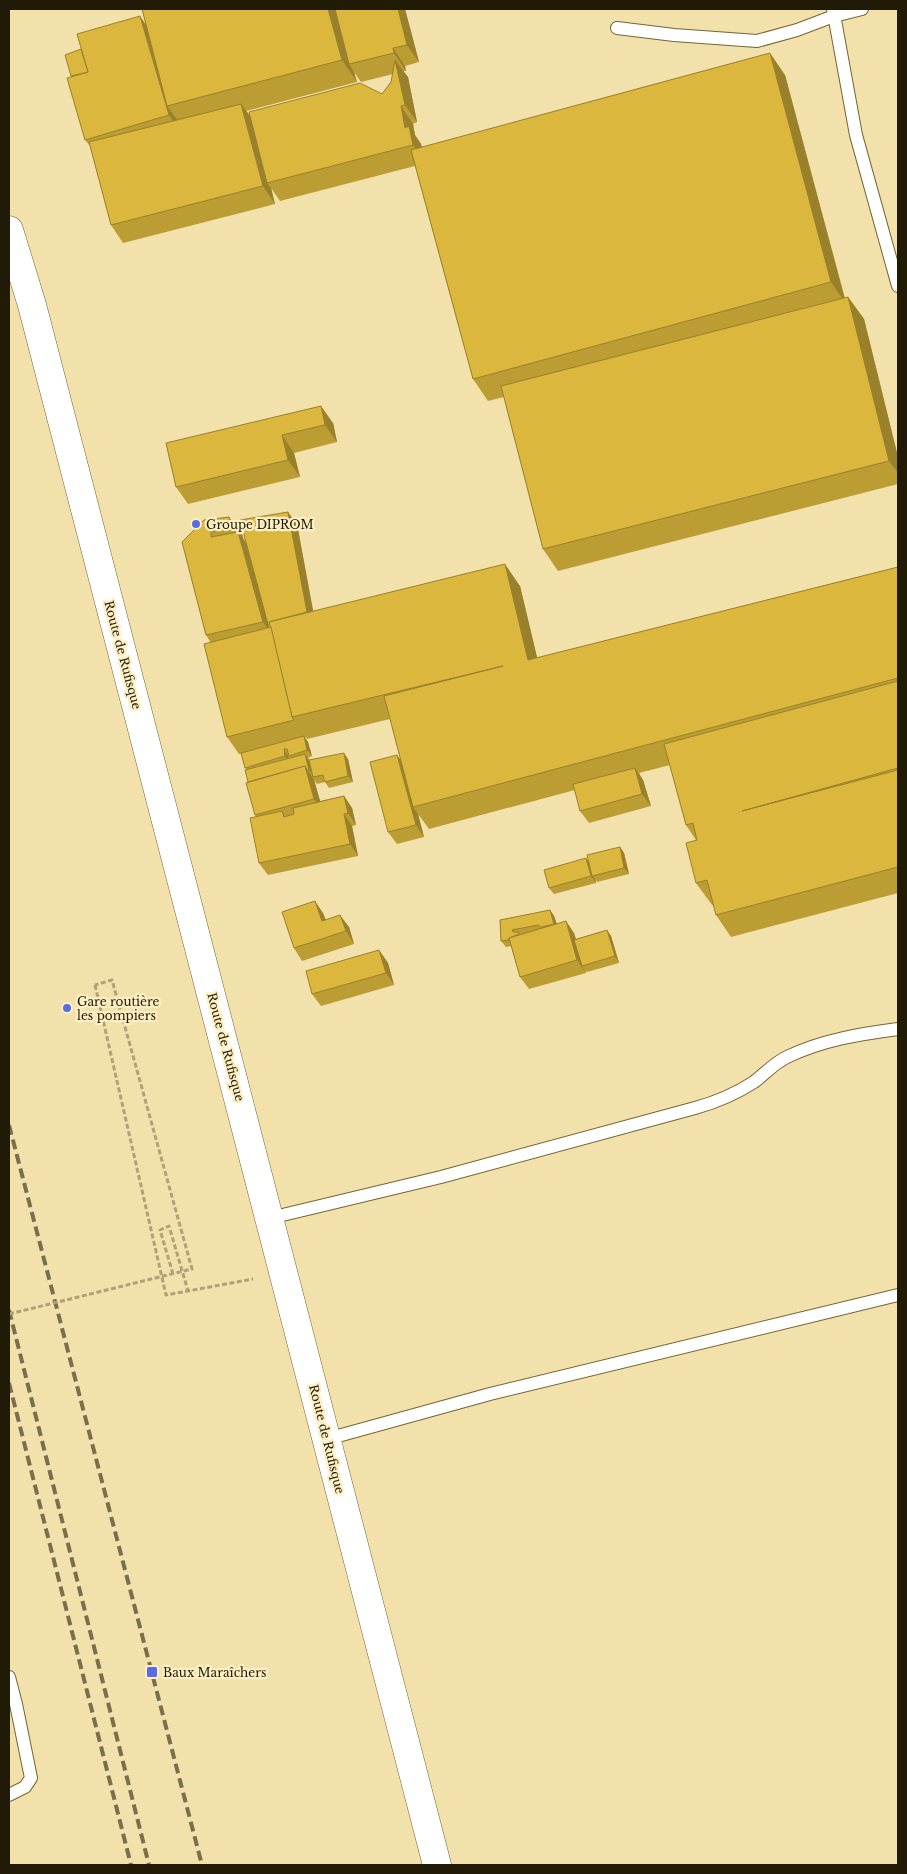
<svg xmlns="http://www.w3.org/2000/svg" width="907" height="1874" viewBox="0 0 907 1874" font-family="'Libre Baskerville',serif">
	<rect width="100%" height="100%" fill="#f3e1ac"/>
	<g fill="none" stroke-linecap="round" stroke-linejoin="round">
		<defs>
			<g id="lane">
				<polyline points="833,9 856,135 898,286"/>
				<polyline points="617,28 674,35 757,41 797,30 834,16 862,9"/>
				<path d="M270 1218 441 1177 695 1108C717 1102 734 1095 754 1082 765 1074 774 1063 787 1057 822 1040 860 1034 898 1029"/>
				<polyline points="327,1439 490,1394 898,1295"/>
				<polyline points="9,1677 16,1704 31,1778 25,1787 9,1795"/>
			</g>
			<polyline id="secondary" points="9,230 32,305 437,1865"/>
		</defs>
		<use href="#lane" stroke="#756533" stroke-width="14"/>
		<use href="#secondary" stroke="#756533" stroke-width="29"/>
		<g stroke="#b0a177" stroke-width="3" stroke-dasharray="5 2.5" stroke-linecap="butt">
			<polyline points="95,985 166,1295 253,1279"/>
			<polyline points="173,1274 160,1230 169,1226 188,1291"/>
		</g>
		<use href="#lane" stroke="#fff" stroke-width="12"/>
		<use href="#secondary" stroke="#fff" stroke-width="28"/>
		<g stroke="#7a6f4d" stroke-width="4" stroke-dasharray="10 5" stroke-linecap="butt">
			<polyline points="9,1125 202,1865"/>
			<polyline points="9,1310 149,1865"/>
			<polyline points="9,1383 131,1865"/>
		</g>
		<polyline stroke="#b0a177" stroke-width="3" stroke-dasharray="5 2.5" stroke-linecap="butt" points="9,1314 192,1269 112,980 95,985"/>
	</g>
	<g fill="#bc9d34" fill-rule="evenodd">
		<path d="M142 9H405L419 62 405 66 406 71H403L408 77 417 122 413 124 415 135 421 144 422 147 785 75 845 298 848 297 864 319 898 457V484L558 571 543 549 504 397 488 401 473 379 415 166 280 201 271 188 275 204 123 243 111 225 91 147 85 140 71 76 81 49 146 25ZM354 72 361 82 393 74 391 82 382 94 250 116 246 111 357 82Z"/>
		<polygon points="333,423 337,442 294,453 300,477 188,504 176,487 166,443"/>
		<polygon points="229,517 242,534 243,538 246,543 297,524 313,611 520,586 537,658 898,567 898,893 731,937 716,915 713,905 712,905 696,883 696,840 686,825 670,765 639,773 643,780 651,806 589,823 580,811 575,790 429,829 418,814 424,837 397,844 388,832 401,760 390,719 307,739 306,737 305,738 308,742 312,756 308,758 309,760 348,759 353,782 329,788 325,782 317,784 314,780 320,801 344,796 352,808 356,825 352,826 358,856 268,875 259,863 256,817 255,815 248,782 247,770 245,768 241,754 239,754 227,737 211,643 206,635 182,542"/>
		<polygon points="620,847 624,853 629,874 597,882 595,879 596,883 554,894 549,888 586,858 589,862"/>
		<polygon points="550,910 554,916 557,924 574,933 576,939 607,930 611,936 619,963 587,972 586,971 586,973 529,989 520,977 511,946 506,947 501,941 500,920"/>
		<polygon points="323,913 326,920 349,927 354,944 302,961 294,948"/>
		<polygon points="379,950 388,963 394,985 321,1006 312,994"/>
	</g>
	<g fill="#99802b">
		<polygon points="328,9 338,9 349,64 354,72 357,82 342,60"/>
		<polygon points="398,9 405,9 419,62 407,45"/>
		<polygon points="140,16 152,34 167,106 178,121 181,133 169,115"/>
		<polygon points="393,48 405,66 406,71 394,53"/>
		<polygon points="770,53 785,75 846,304 831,282"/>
		<polygon points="395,60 408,77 417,122 405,105"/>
		<polygon points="241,104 254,121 267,183 271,188 275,204 263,186"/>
		<polygon points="401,106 413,124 415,135 421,144 426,163 413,145 405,128"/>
		<polygon points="848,297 864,319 898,457 898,473 889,461"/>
		<polygon points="321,406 333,423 337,442 325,425"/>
		<polygon points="282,435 294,453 300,477 288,460"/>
		<polygon points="288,512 297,524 317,632 308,619"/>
		<polygon points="229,517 242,534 243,538 250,550 273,637 263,622 241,541 232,528"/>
		<polygon points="505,564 520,586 543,682 528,660"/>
		<polygon points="304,736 308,742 312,756 307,750"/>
		<polygon points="284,749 288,756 290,763 285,756"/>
		<polygon points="344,753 348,759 353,782 348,776"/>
		<polygon points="305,754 309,760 314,776 309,770"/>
		<polygon points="397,755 406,767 413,807 418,814 424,837 416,825"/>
		<polygon points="305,766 314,780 323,811 314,799"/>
		<polygon points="635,768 643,780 651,806 642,794"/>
		<polygon points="344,796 352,808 356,825 348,813"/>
		<polygon points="344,814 352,826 358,856 350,844"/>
		<polygon points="620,847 624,853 629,874 624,868"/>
		<polygon points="586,858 591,865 592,876 595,879 596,883 591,876"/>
		<polygon points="315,901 323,913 330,933 322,921"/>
		<polygon points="550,910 554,916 559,931 554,925"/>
		<polygon points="340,915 349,927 354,944 346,931"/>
		<polygon points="566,921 574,933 584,966 582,966 586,973 577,960"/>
		<polygon points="607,930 611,936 619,963 615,956"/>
		<polygon points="379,950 388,963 394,985 386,973"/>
	</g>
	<g fill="#dbb73d" stroke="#99802b">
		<polygon points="142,9 328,9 342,60 167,106"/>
		<polygon points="335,9 398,9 407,45 393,48 394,53 349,64"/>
		<polygon points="140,16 169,115 85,140 67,78 88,72 77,34"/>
		<polygon points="81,49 88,72 71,76 65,55"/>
		<polygon points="770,53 831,282 473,379 411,150"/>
		<polygon points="395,60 405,105 401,106 405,128 409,126 413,145 267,183 249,112 360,83 382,94 391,82"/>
		<polygon points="241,104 263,186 111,225 89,142"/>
		<polygon points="848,297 889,461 543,549 501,386"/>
		<polygon points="321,406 325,425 282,435 288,460 176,487 166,443"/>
		<polygon points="288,512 307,612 269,622 271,627 269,628 240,520"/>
		<polygon points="229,517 232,528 211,532 211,537 238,532 263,622 206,635 182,542 204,520"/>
		<polygon points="505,564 528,660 898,567 898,678 413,807 384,696 503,666 292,717 269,622"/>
		<polygon points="271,627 292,717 294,720 227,737 204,644"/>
		<polygon points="898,681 898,768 742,811 898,770 898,867 716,915 707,880 696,883 686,843 697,840 693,823 686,825 664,744"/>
		<polygon points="304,736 307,750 289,756 287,749 284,749 285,756 245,768 241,753"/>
		<polygon points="344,753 348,776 325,782 323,775 313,777 309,760"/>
		<polygon points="305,754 309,770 308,771 305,766 248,782 245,770"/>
		<polygon points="397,755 416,825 388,832 370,762"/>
		<polygon points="305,766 314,799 255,815 246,783"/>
		<polygon points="635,768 642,794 580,811 573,784"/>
		<polygon points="344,796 348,813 344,814 350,844 259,863 250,818 282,811 284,817 294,814 293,808"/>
		<polygon points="620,847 624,868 592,876 587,855"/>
		<polygon points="586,858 591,876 549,888 544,870"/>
		<polygon points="315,901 322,921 340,915 346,931 294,948 282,912"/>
		<polygon points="550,910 554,924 541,927 538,925 512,930 513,932 518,932 519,934 509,938 509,940 501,941 500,920"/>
		<polygon points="566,921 577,960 520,977 509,938"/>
		<polygon points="607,930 615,956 582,966 574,940"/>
		<polygon points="379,950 386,973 312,994 306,971"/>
	</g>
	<g fill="#586de4" stroke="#fdefc4" stroke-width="2">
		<circle cx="196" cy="524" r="5"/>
		<circle cx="67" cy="1008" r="5"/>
		<rect x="146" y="1666" width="12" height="12" rx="2.5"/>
	</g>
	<g text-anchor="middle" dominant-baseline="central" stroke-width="4.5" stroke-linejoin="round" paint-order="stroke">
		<g font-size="12" fill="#211a06" stroke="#fdefc4" text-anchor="start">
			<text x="206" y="524">Groupe DIPROM</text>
			<text x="77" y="1001">Gare routière<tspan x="77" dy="14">les pompiers</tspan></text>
			<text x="163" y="1672">Baux Maraîchers</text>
		</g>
		<g font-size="12" fill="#211a06" stroke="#fdefc4">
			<text transform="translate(123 655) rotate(75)">Route de Rufisque</text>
			<text transform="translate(226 1047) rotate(75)">Route de Rufisque</text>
			<text transform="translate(327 1439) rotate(76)">Route de Rufisque</text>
		</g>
	</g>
	<rect width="907" height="1874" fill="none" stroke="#211a06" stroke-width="20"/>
</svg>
